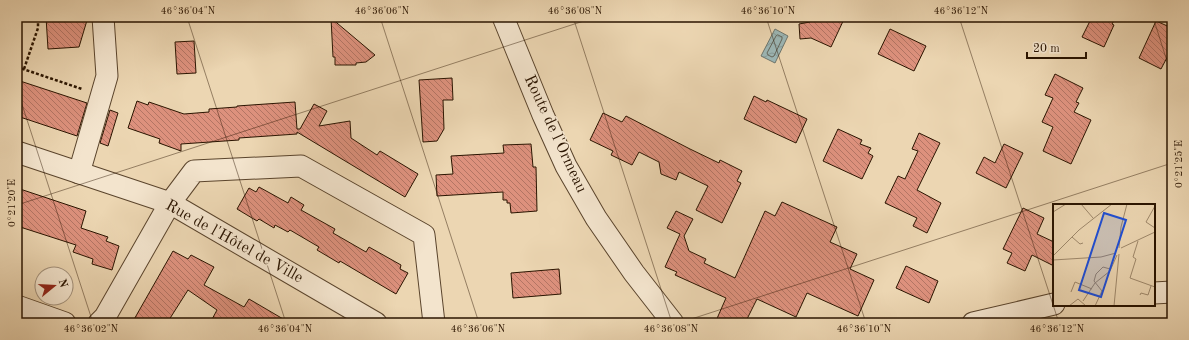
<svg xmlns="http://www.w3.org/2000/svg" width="1189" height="340" viewBox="0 0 1189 340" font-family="'Old Standard TT',serif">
	<defs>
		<pattern id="water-waves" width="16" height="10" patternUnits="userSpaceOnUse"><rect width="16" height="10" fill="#9cb7b6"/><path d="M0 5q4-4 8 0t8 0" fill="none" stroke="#879c9b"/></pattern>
		<pattern id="building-back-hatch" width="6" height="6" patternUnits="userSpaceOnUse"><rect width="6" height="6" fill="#dd917d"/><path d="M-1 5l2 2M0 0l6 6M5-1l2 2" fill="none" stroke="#b37564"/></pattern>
	</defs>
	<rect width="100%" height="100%" fill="#ecd6b2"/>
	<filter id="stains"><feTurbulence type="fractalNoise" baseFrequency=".005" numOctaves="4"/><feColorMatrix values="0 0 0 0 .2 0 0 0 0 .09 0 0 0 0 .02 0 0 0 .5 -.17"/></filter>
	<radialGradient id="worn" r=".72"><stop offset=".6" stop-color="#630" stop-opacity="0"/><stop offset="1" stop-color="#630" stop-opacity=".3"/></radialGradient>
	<polygon fill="url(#water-waves)" stroke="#6e766d" points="775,29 788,36 775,63 761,56"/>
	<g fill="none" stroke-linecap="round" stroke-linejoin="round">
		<polygon stroke="#63665b" stroke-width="1" points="778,35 782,37 782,39 774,56 772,57 768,55 767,53 776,36"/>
	</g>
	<g fill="url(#building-back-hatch)" stroke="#2a1400">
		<polygon points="46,17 88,17 79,47 48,49"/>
		<polygon points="812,17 845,17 831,47 811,38 800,39 799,24 810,22"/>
		<polygon points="1092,17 1116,17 1112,24 1114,25 1104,47 1082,37"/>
		<polygon points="331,18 375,55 366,62 356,63 356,65 335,65 335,57 333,57"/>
		<polygon points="1156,21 1172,28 1172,48 1161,69 1139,58"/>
		<polygon points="890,29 926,46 914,71 878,54"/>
		<polygon points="194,41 196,73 177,74 175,42"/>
		<polygon points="1055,74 1083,88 1076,102 1079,103 1074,112 1091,120 1071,164 1043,151 1053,127 1042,122 1053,98 1045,95"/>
		<polygon points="452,78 453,100 443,100 444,129 437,141 423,142 419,80"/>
		<polygon points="17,80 87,103 77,136 17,116"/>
		<polygon points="754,96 766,102 767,100 807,119 796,143 744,119"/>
		<polygon points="137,101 148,105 149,102 184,114 209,112 209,109 237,107 237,106 295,102 297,129 300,129 314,104 327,111 319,126 350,121 351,138 377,155 380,151 418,174 405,197 297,132 297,134 239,138 239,140 181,144 181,151 159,143 160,139 128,128"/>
		<polygon points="110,110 118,113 108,146 100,143"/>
		<polygon points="603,113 622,122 626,116 690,149 719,163 720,160 742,171 737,181 741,183 722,223 696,210 708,186 679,172 676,180 661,174 659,162 639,152 632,165 611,155 613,151 590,140"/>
		<polygon points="838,129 862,140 860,144 871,148 868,153 873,156 862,179 823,161"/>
		<polygon points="919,133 940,143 917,190 941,203 927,233 913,226 917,218 885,203 898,176 905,179 918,151 912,149"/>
		<polygon points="531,144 533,167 536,167 537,211 511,213 510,203 507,203 507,200 503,200 503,192 437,196 436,175 453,174 451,156 504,153 503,145"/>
		<polygon points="1004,144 1023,153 1006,188 976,173 984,157 995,163"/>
		<polygon points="259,187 288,203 291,197 304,205 301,210 335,229 333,233 366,252 369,247 401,265 400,269 408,273 396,294 340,261 339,263 317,250 319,247 290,230 288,232 275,225 274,228 259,219 257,221 237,209 249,188 256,192"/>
		<polygon points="17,188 86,211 81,228 108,237 106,241 119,246 112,270 92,264 93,259 73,252 76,245 17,226"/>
		<polygon points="782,202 837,227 830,242 857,254 850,269 874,280 858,316 807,293 796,317 757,299 745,323 715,323 726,298 675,275 677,272 665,267 680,234 667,228 676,211 693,219 684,236 689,251 706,259 704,263 735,278 765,211 775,216"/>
		<polygon points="1023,208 1044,218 1037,234 1054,242 1054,266 1032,255 1025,271 1007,263 1012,253 1003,249"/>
		<polygon points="173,251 188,259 191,255 214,267 204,285 244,307 249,299 290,323 210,323 217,310 188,290 167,323 132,323"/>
		<polygon points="906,266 938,281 929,303 896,288"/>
		<polygon points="559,269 561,294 513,298 511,273"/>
	</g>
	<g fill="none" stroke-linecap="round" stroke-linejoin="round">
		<defs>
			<g id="minor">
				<polyline points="503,17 543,115 566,166 596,218 634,273 673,323"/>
				<polyline points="17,152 170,203 376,323"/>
				<polyline points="79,173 107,76 103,17"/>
				<polyline points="1154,293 1172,292"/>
				<polyline points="17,306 65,323"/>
				<polyline points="99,323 105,317 170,203 194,171 301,166 424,235 434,323"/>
				<polyline points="973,323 1054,304"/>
			</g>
		</defs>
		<use href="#minor" stroke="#5a442c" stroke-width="23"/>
		<g stroke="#2a1400" stroke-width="2.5" stroke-dasharray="3 2" stroke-linecap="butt">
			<polyline points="17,67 82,89"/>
			<polyline points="24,69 38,28 38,17"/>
		</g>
		<use href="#minor" stroke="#f3e4cd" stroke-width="21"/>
	</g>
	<path fill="none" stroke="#2a1400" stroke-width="1" stroke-opacity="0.45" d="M187 17 286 323M380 17 479 323M573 17 672 323M766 17 866 323M959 17 1059 323M1153 17 1172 77M17 89 93 323M17 205 596 17M679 323 1172 163"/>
	<g text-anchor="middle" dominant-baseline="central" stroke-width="3" stroke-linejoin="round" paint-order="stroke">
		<g font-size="16" fill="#2a1400" stroke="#f3e4cd">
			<text transform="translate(555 134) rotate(65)">Route de l'Ormeau</text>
			<text transform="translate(234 242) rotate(29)">Rue de l'Hôtel de Ville</text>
		</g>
	</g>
	<g transform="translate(1053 204)">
		<rect width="102" height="102" fill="#ecd6b2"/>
		<path fill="none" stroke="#9e886b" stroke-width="1" d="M28 0 40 14M102 2 93 18 102 24M0 8 13 0M19 33 27 40 30 39M85 37 80 53 83 55 77 74 102 83M66 44 68 23 74 0M68 44 102 28M0 52 26 26 59 0M0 56 48 53 63 49M18 88 22 78 39 85M87 91 88 89 95 91 98 82M30 97 42 79 57 67 64 51M16 102 25 95 33 102M42 102 49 87 41 77 43 70 50 63 57 65M61 102 66 50"/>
		<path fill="#1d4ed8" fill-opacity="0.15" stroke="#1d4ed8" stroke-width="2" d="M51 9 73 16 48 93 26 86Z"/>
		<rect width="102" height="102" fill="none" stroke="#2a1400" stroke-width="2"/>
	</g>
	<rect width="1189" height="340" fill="none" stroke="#ecd6b2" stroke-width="44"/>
	<g transform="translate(54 286) rotate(72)"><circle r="19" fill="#f3e4cd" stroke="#a3917b"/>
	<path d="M0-3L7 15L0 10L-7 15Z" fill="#8f2418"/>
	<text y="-6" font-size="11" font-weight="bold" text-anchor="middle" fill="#2a1400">N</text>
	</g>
	<path d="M1027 52v6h59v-6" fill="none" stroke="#2a1400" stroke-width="2"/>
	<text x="1033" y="52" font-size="12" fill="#2a1400" stroke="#f3e4cd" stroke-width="3" paint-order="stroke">20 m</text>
	<rect x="22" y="22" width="1145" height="296" fill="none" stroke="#2a1400" stroke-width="1.5"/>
	<g font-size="10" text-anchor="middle" fill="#2a1400">
		<text x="188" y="14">46°36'04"N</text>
		<text x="382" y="14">46°36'06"N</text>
		<text x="575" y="14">46°36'08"N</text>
		<text x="768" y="14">46°36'10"N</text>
		<text x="961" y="14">46°36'12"N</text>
		<text transform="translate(1178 164) rotate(-90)" y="4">0°21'25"E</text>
		<text transform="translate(11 203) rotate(-90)" y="4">0°21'20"E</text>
		<text x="91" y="332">46°36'02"N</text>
		<text x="285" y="332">46°36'04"N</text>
		<text x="478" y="332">46°36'06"N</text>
		<text x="671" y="332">46°36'08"N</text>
		<text x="864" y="332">46°36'10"N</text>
		<text x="1057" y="332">46°36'12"N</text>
	</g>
	<rect width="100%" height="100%" filter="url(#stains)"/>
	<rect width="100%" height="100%" fill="url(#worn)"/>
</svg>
